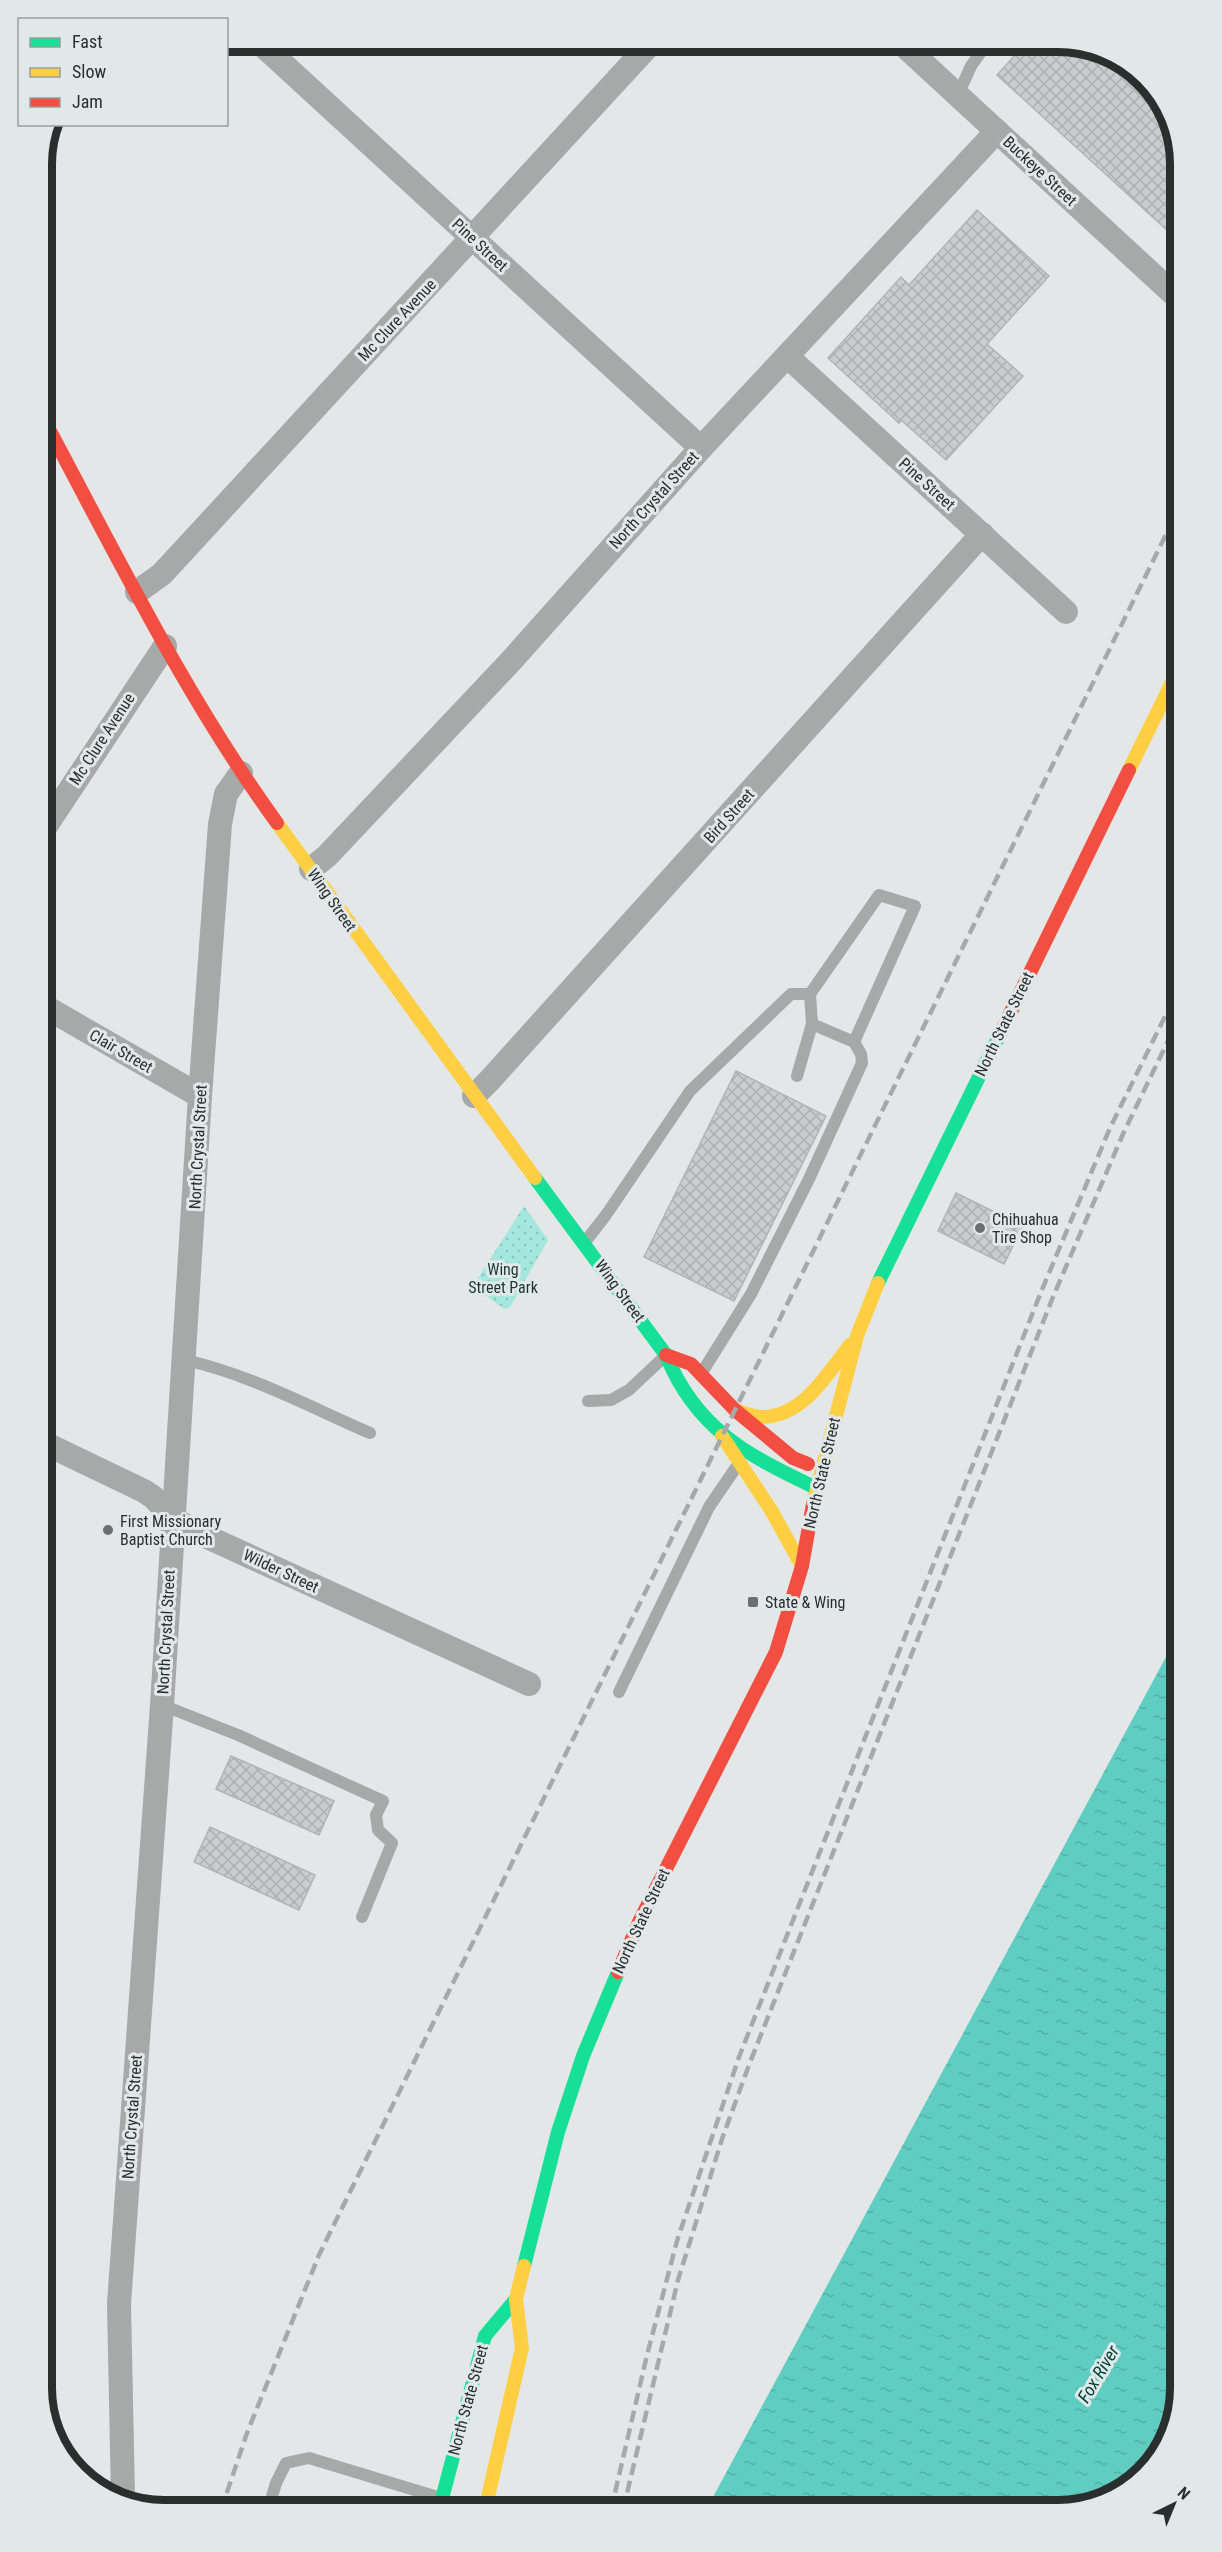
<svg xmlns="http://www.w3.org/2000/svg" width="1222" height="2552" viewBox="0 0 1222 2552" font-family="'Roboto Condensed',sans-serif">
	<defs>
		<pattern id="park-dots" width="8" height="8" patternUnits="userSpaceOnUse" patternTransform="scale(1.5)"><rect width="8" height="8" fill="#a3e7de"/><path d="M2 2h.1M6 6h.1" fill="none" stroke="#8cc6bf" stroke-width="1.8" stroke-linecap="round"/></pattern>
		<pattern id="water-ripples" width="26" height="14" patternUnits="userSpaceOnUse" patternTransform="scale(1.5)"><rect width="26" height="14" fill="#5fcdc1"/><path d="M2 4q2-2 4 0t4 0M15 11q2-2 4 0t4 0" fill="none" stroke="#53b0a6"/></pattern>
		<pattern id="building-cross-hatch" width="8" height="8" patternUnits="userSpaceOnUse" patternTransform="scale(1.5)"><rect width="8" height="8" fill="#cacdcd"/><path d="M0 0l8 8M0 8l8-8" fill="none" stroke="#aeb0b0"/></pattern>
	</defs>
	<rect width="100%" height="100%" fill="#e3e7e7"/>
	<polygon fill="url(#park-dots)" points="524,1206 548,1240 510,1307 504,1309 473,1286"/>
	<polygon fill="url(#water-ripples)" points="1180,1631 1180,2388 1159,2456 1104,2501 1058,2510 706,2510"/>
	<g fill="url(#building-cross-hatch)" stroke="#b1b4b4" stroke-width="1.5">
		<polygon points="1027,42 1066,42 1132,67 1171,118 1180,164 1180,242 997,75"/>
		<polygon points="977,210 1049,276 987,344 1023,376 946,460 901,420 899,423 828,358 901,277 909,285"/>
		<polygon points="736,1071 826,1116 734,1301 644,1257"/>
		<polygon points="956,1193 1023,1226 1004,1264 938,1231"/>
		<polygon points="231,1756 334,1801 319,1835 216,1789"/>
		<polygon points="210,1827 315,1875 299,1910 194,1862"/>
	</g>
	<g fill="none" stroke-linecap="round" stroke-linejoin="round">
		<g stroke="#a7a8a8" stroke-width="12">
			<polyline points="958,95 971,66 988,42"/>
			<polyline points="810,994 879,895 915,906 854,1042 812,1024"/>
			<polyline points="585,1242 606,1215 690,1091 791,994 810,994 812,1024 797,1076"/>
			<path d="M185 1360C249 1374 310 1407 370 1433"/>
			<polyline points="701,1374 751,1294 809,1179 862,1063 861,1054 854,1042"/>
			<polyline points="588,1401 611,1400 629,1390 663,1358"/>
			<polyline points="619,1692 709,1507 739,1463"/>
			<polyline points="162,1705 238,1735 383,1801 376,1815 378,1830 392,1843 362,1917"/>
			<polyline points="268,2510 276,2483 286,2463 309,2458 441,2498"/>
		</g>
		<g stroke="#a7a8a8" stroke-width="24">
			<polyline points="259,42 701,448"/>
			<polyline points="900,42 1180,300"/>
			<polyline points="788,357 1066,612"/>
			<polyline points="137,592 162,574 652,42"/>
			<polyline points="42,832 165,646"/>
			<polyline points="311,869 327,856 511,661 701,448 997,131"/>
			<polyline points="42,1005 200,1096"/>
			<polyline points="474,1096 489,1081 982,534"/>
			<polyline points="42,1442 144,1491 153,1497 173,1518 192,1530 529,1684"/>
			<polyline points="123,2497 119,2304 162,1705 200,1096 220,824 226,794 241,773"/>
		</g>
		<g stroke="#16e098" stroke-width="14">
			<path d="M535 1178 666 1355C696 1429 747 1455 816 1488"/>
			<polyline points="878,1283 1000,1034"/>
			<polyline points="524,2266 558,2132 583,2056 618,1972"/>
			<polyline points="439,2510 485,2336 516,2299"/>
		</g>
		<g stroke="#ffcf43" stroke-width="14">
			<polyline points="1129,770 1180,666"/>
			<polyline points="277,823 535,1178"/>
			<path d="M735 1410C744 1413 753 1417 762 1417 804 1416 827 1374 850 1345"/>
			<polyline points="722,1436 771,1510 802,1566"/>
			<polyline points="813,1504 857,1336 878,1283"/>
			<polyline points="485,2510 522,2348 516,2299 524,2266"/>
		</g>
		<g stroke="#f24e42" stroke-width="14">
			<path d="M42 416C116 554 185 696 277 823"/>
			<polyline points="1000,1034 1129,770"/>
			<polyline points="666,1355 691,1364 735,1410 793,1458 808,1464"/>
			<polyline points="618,1972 639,1922 776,1652 802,1566 813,1504"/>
		</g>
		<g stroke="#a7a9a9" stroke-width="4.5" stroke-dasharray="12 6" stroke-linecap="butt">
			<polyline points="221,2510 247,2433 319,2255 1180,506"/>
			<polyline points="611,2510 647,2355 677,2241 739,2057 1041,1292 1110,1128 1180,986"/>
			<polyline points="623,2510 678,2280 722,2139 749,2065 1053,1297 1123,1134 1180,1016"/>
		</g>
	</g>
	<g fill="#6b6f6e" stroke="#e1e9e8" stroke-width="2">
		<circle cx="980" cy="1228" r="6"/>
		<circle cx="108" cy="1530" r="6"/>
		<rect x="747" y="1596" width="12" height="12" rx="3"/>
	</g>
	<g text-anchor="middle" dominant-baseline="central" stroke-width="6" stroke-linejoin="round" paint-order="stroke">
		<g font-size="16" fill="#2a2e2d" stroke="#e1e9e8">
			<text transform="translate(1040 171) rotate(43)">Buckeye Street</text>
			<text transform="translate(480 245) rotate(43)">Pine Street</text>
			<text transform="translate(397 320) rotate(-47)">Mc Clure Avenue</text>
			<text transform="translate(927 484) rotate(42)">Pine Street</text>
			<text transform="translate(654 500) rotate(-48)">North Crystal Street</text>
			<text transform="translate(102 739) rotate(-57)">Mc Clure Avenue</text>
			<text transform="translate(729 816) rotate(-48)">Bird Street</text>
			<text transform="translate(332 900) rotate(55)">Wing Street</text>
			<text transform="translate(1004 1024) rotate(-64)">North State Street</text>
			<text transform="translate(121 1051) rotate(30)">Clair Street</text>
			<text transform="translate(198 1147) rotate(-87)">North Crystal Street</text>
			<text transform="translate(620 1291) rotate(54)">Wing Street</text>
			<text transform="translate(822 1473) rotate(-77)">North State Street</text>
			<text transform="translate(281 1571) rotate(25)">Wilder Street</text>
			<text transform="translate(166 1632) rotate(-87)">North Crystal Street</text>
			<text transform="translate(641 1921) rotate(-65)">North State Street</text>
			<text transform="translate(132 2117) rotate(-86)">North Crystal Street</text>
			<text transform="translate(468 2400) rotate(-75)">North State Street</text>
		</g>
		<g font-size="16" fill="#2a2e2d" stroke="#e1e9e8" text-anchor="start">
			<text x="992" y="1219">Chihuahua<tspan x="992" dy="18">Tire Shop</tspan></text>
			<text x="120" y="1521">First Missionary<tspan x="120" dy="18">Baptist Church</tspan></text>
			<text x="765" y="1602">State &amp; Wing</text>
		</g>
		<g font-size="16" fill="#1e3633" stroke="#e1e9e8">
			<text x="503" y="1269">Wing<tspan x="503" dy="18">Street Park</tspan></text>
		</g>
		<g font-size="18" font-style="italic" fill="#00433c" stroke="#e1e9e8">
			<text transform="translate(1098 2374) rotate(-59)">Fox River</text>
		</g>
	</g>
	<path d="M0 0H1222V2552H0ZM164 52H1058A112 112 0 0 1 1170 164V2388A112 112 0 0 1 1058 2500H164A112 112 0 0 1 52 2388V164A112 112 0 0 1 164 52Z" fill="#e1e9e8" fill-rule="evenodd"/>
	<path fill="none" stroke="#2a2e2d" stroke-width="8" d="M164 52H1058A112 112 0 0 1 1170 164V2388A112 112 0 0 1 1058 2500H164A112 112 0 0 1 52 2388V164A112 112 0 0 1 164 52Z"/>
	<rect x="18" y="18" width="210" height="108" fill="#e1e9e8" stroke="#989e9d" stroke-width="1.5"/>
	<rect x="30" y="38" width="30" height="9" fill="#16e098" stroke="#989e9d" stroke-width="1.5"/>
	<text x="72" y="48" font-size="18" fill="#2a2e2d">Fast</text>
	<rect x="30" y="68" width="30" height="9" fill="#ffcf43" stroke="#989e9d" stroke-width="1.5"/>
	<text x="72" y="78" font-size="18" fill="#2a2e2d">Slow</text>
	<rect x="30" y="98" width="30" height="9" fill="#f24e42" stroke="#989e9d" stroke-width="1.5"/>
	<text x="72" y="108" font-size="18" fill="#2a2e2d">Jam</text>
	<g transform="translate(1174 2504) rotate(43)" stroke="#e1e9e8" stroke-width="4.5" paint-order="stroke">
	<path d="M0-4.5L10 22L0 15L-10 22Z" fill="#2a2e2d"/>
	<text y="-9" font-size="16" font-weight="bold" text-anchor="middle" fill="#2a2e2d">N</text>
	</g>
</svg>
